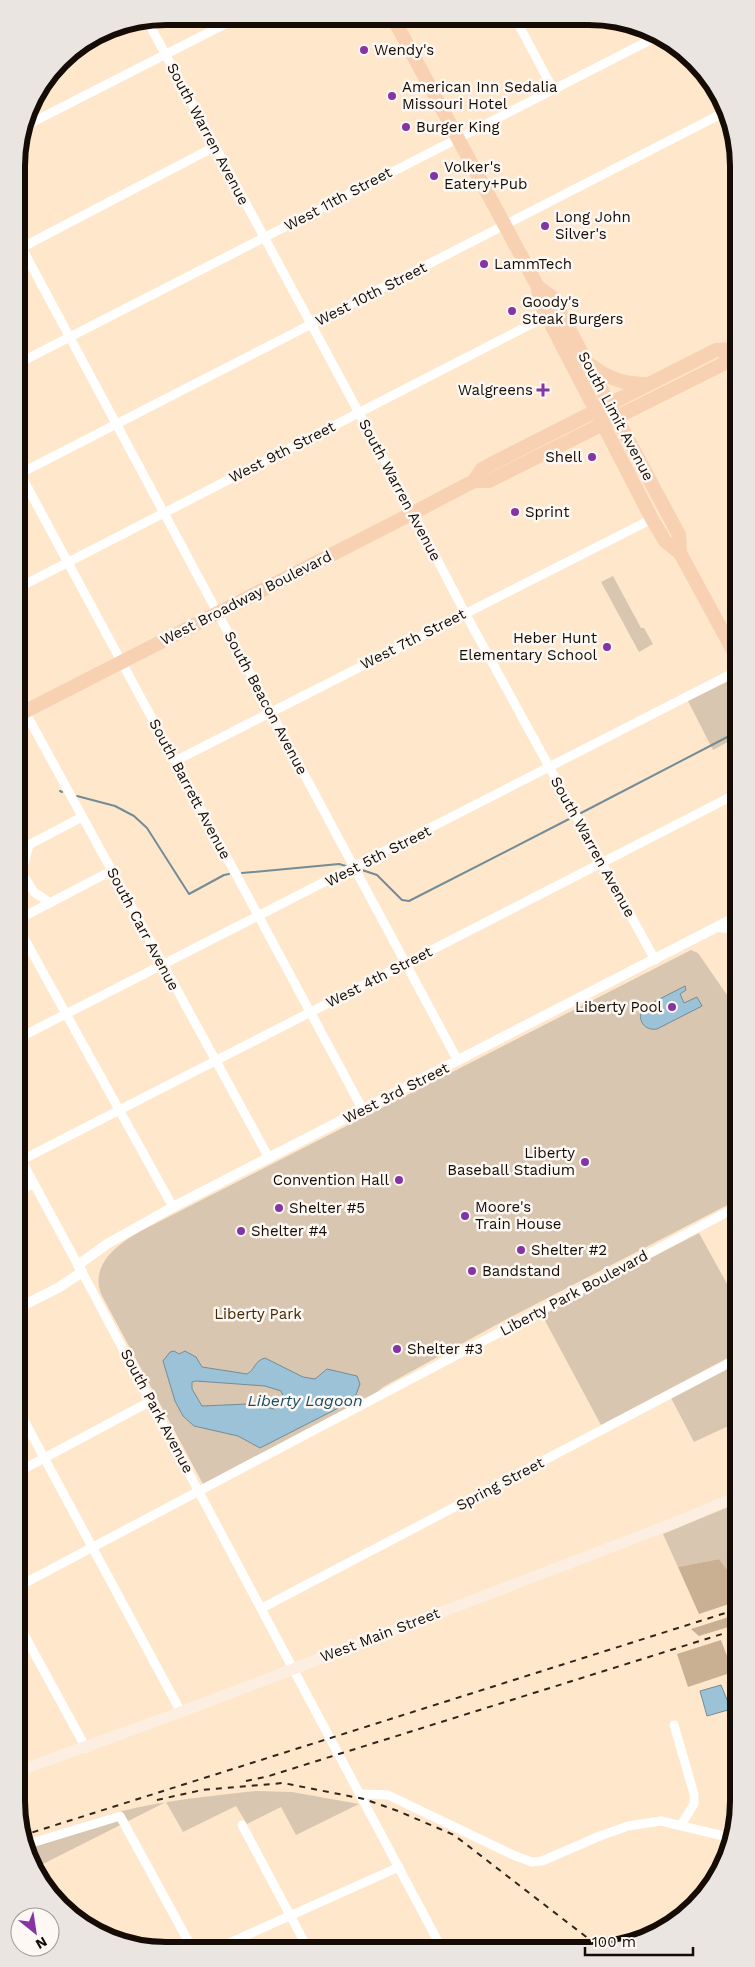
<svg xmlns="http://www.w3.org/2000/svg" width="755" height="1967" viewBox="0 0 755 1967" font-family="'Work Sans',sans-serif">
	<rect width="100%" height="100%" fill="#ffe7cc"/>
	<g fill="#d8c6b1">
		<polygon points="613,576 641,628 644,628 653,644 639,652 601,582"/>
		<polygon points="735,678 735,738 713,750 688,701"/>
		<path d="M691 950 698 953 736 1008 737 1200 505 1320 383 1387 368 1400 203 1484 101 1294C90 1264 118 1244 141 1231Z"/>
		<polygon points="699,1233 737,1302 737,1353 601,1425 542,1315"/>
		<polygon points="737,1361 737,1422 694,1442 670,1396"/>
		<polygon points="738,1503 738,1580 735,1580 719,1559 678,1567 663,1534"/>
		<path d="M256 1791 292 1792 359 1804 296 1835 281 1807 247 1824 236 1806 183 1832 166 1802 37 1867 23 1842C56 1832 89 1820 122 1811 166 1800 211 1796 256 1791Z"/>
	</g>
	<g fill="#cab093">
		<polygon points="719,1559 735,1580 738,1580 738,1601 699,1614 678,1567"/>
		<polygon points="738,1614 738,1624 699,1636 691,1629"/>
		<polygon points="721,1640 733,1672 688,1687 677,1654"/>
	</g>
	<g fill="#9bc2d6" stroke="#738c97" fill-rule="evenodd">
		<path d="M685 986 686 990 680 994 684 1003 697 997 702 1006 657 1029C644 1031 637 1020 642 1008Z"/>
		<path d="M174 1351 179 1354 185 1351 196 1357 202 1367 247 1374C255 1370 254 1361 265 1358L303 1377 315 1379 327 1369 357 1376 360 1384 354 1400 260 1448 238 1436 194 1426 183 1416 175 1401 163 1361 170 1352ZM196 1381 265 1386 281 1391 284 1398 275 1409 247 1404 202 1406 192 1389V1382Z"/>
		<polygon points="721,1685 730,1707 728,1710 707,1716 700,1691"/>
	</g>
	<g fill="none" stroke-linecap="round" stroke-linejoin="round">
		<g stroke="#738c97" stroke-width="2">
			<polyline points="60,791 62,792"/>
			<polyline points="77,796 115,806 134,816 147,828 189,894 224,875 229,874"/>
			<polyline points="581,813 735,733"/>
			<polyline points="362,870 377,875 402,900 409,901 571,818"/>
			<polyline points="242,873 339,864 346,866"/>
		</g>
		<g stroke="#fff" stroke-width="9">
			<polyline points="515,18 553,89"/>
			<polyline points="147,20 413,513 465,613 655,960"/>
			<polyline points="25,126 239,17"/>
			<polyline points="17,239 458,1061"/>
			<polyline points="21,248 214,147"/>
			<polyline points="729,357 734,366"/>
			<polyline points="17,364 660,35"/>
			<polyline points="17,468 363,1110"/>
			<polyline points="17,475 725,112"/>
			<polyline points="18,588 547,316"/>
			<polyline points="18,699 269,1158"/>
			<polyline points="175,761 652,519"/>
			<polyline points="19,850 82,817"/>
			<polyline points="19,869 34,892 50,903"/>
			<polyline points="22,871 29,845"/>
			<polyline points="19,919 111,871"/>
			<polyline points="19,929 173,1207"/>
			<polyline points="19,1038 735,672"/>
			<polyline points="19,1156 78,1265"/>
			<polyline points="22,1160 736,794"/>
			<polyline points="19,1191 34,1183"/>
			<polyline points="82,1272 441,1947"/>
			<polyline points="20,1413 181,1712"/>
			<polyline points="20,1471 151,1401"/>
			<polyline points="21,1585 737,1207"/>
			<polyline points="262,1608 737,1359"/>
			<polyline points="21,1629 86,1748"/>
			<polyline points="674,1725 694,1794 694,1804 681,1825"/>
			<polyline points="362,1794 388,1795 513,1855 532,1862 542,1861 600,1836 628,1826 661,1821 732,1838"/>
			<polyline points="242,1825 307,1947"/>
			<polyline points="25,1845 120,1816 192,1948"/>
			<polyline points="218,1948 399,1867"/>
		</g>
		<g stroke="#fff" stroke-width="10">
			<polyline points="718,927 736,929"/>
			<polyline points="20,1307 58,1288 82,1272 78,1265 107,1244 173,1207 736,917"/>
		</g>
		<polyline stroke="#fdeee2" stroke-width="11" points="21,1770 181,1712 679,1521 738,1496"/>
		<g stroke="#f8d0b2" stroke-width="14">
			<polyline points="393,18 538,287 540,303 652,519 665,541 680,553 735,654"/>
			<polyline points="538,287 552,297 679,535 680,553"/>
			<path d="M592 366C610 380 626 384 648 384"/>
			<polyline points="474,481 489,481 723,364 734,349"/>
			<polyline points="18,715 413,513 474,481 482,469 491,464 716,350 734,349"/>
		</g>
		<g stroke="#30261c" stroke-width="2" stroke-dasharray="6 6" stroke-linecap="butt">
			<polyline points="246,1781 269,1776 738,1629"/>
			<polyline points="157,1800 202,1790 283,1783 364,1799 398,1811 454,1835 598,1946"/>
			<polyline points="21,1836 738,1609"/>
		</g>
	</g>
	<g fill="#8534a4" stroke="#fdf8f3" stroke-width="2">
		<circle cx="364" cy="50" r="5"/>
		<circle cx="392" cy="96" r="5"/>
		<circle cx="406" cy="127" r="5"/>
		<circle cx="434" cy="176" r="5"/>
		<circle cx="545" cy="226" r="5"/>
		<circle cx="484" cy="264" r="5"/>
		<circle cx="512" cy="311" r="5"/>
		<path d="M540.5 382.5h5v5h5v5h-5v5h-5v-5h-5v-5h5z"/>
		<circle cx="592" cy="457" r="5"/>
		<circle cx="515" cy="512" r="5"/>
		<circle cx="607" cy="647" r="5"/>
		<circle cx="672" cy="1007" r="5"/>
		<circle cx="585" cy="1162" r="5"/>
		<circle cx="399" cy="1180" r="5"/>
		<circle cx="279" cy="1208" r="5"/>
		<circle cx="465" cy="1216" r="5"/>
		<circle cx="241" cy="1231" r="5"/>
		<circle cx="521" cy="1250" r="5"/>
		<circle cx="472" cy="1271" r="5"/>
		<circle cx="397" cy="1349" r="5"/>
	</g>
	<g text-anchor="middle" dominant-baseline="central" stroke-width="5" stroke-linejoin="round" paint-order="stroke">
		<g font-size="15" fill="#150d05" stroke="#fdf8f3" text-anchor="start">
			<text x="374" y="50">Wendy's</text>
			<text x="402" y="87">American Inn Sedalia<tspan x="402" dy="17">Missouri Hotel</tspan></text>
			<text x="416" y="127">Burger King</text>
			<text x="444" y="167">Volker's<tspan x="444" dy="17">Eatery+Pub</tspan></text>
			<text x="555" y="217">Long John<tspan x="555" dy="17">Silver's</tspan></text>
			<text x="494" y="264">LammTech</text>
			<text x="522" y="302">Goody's<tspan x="522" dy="17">Steak Burgers</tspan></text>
			<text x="533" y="390" text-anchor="end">Walgreens</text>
			<text x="582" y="457" text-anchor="end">Shell</text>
			<text x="525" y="512">Sprint</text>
			<text x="597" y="638" text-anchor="end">Heber Hunt<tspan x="597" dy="17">Elementary School</tspan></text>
			<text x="662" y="1007" text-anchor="end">Liberty Pool</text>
			<text x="575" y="1153" text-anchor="end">Liberty<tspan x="575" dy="17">Baseball Stadium</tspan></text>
			<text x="389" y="1180" text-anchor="end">Convention Hall</text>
			<text x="475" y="1207">Moore's<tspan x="475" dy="17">Train House</tspan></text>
			<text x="289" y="1208">Shelter #5</text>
			<text x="251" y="1231">Shelter #4</text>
			<text x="531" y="1250">Shelter #2</text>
			<text x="482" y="1271">Bandstand</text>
			<text x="407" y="1349">Shelter #3</text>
		</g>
		<g font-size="15" fill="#150d05" stroke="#fdf8f3">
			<text transform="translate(208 134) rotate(62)">South Warren Avenue</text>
			<text transform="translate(338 199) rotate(-28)">West 11th Street</text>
			<text transform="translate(371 294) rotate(-27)">West 10th Street</text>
			<text transform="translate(616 416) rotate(62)">South Limit Avenue</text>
			<text transform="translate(282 452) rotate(-27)">West 9th Street</text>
			<text transform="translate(400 490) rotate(62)">South Warren Avenue</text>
			<text transform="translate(246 598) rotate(-27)">West Broadway Boulevard</text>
			<text transform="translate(413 639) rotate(-27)">West 7th Street</text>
			<text transform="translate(266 703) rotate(62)">South Beacon Avenue</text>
			<text transform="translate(190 789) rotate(62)">South Barrett Avenue</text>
			<text transform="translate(593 847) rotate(61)">South Warren Avenue</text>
			<text transform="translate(378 856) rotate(-27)">West 5th Street</text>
			<text transform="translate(143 929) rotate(62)">South Carr Avenue</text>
			<text transform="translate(379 977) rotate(-27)">West 4th Street</text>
			<text transform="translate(396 1093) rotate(-27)">West 3rd Street</text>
			<text transform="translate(574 1293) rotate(-28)">Liberty Park Boulevard</text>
			<text transform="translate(157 1411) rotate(62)">South Park Avenue</text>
			<text transform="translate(500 1484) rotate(-28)">Spring Street</text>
			<text transform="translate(380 1635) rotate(-21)">West Main Street</text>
		</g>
		<g font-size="15" fill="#422801" stroke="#fdf8f3">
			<text x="258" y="1314">Liberty Park</text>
		</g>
		<g font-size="16" font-style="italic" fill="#184b61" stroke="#fdf8f3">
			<text x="305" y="1400">Liberty Lagoon</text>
		</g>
	</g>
	<path d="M0 0H755V1967H0ZM166 25H589A141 141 0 0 1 730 166V1801A141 141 0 0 1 589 1942H166A141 141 0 0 1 25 1801V166A141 141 0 0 1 166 25Z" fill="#eae5e0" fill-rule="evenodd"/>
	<path fill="none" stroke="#150d05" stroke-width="6" d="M166 25H589A141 141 0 0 1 730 166V1801A141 141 0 0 1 589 1942H166A141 141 0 0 1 25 1801V166A141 141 0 0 1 166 25Z"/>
	<g transform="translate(35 1932) rotate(150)"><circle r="24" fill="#fdf8f3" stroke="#a09a94"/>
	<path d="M0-4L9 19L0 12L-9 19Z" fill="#8534a4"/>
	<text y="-8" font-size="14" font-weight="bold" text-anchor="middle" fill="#150d05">N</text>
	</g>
	<path d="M585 1947v8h108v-8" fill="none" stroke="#150d05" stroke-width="2.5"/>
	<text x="592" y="1947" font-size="15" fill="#150d05" stroke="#fdf8f3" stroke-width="4" paint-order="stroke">100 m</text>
</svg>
